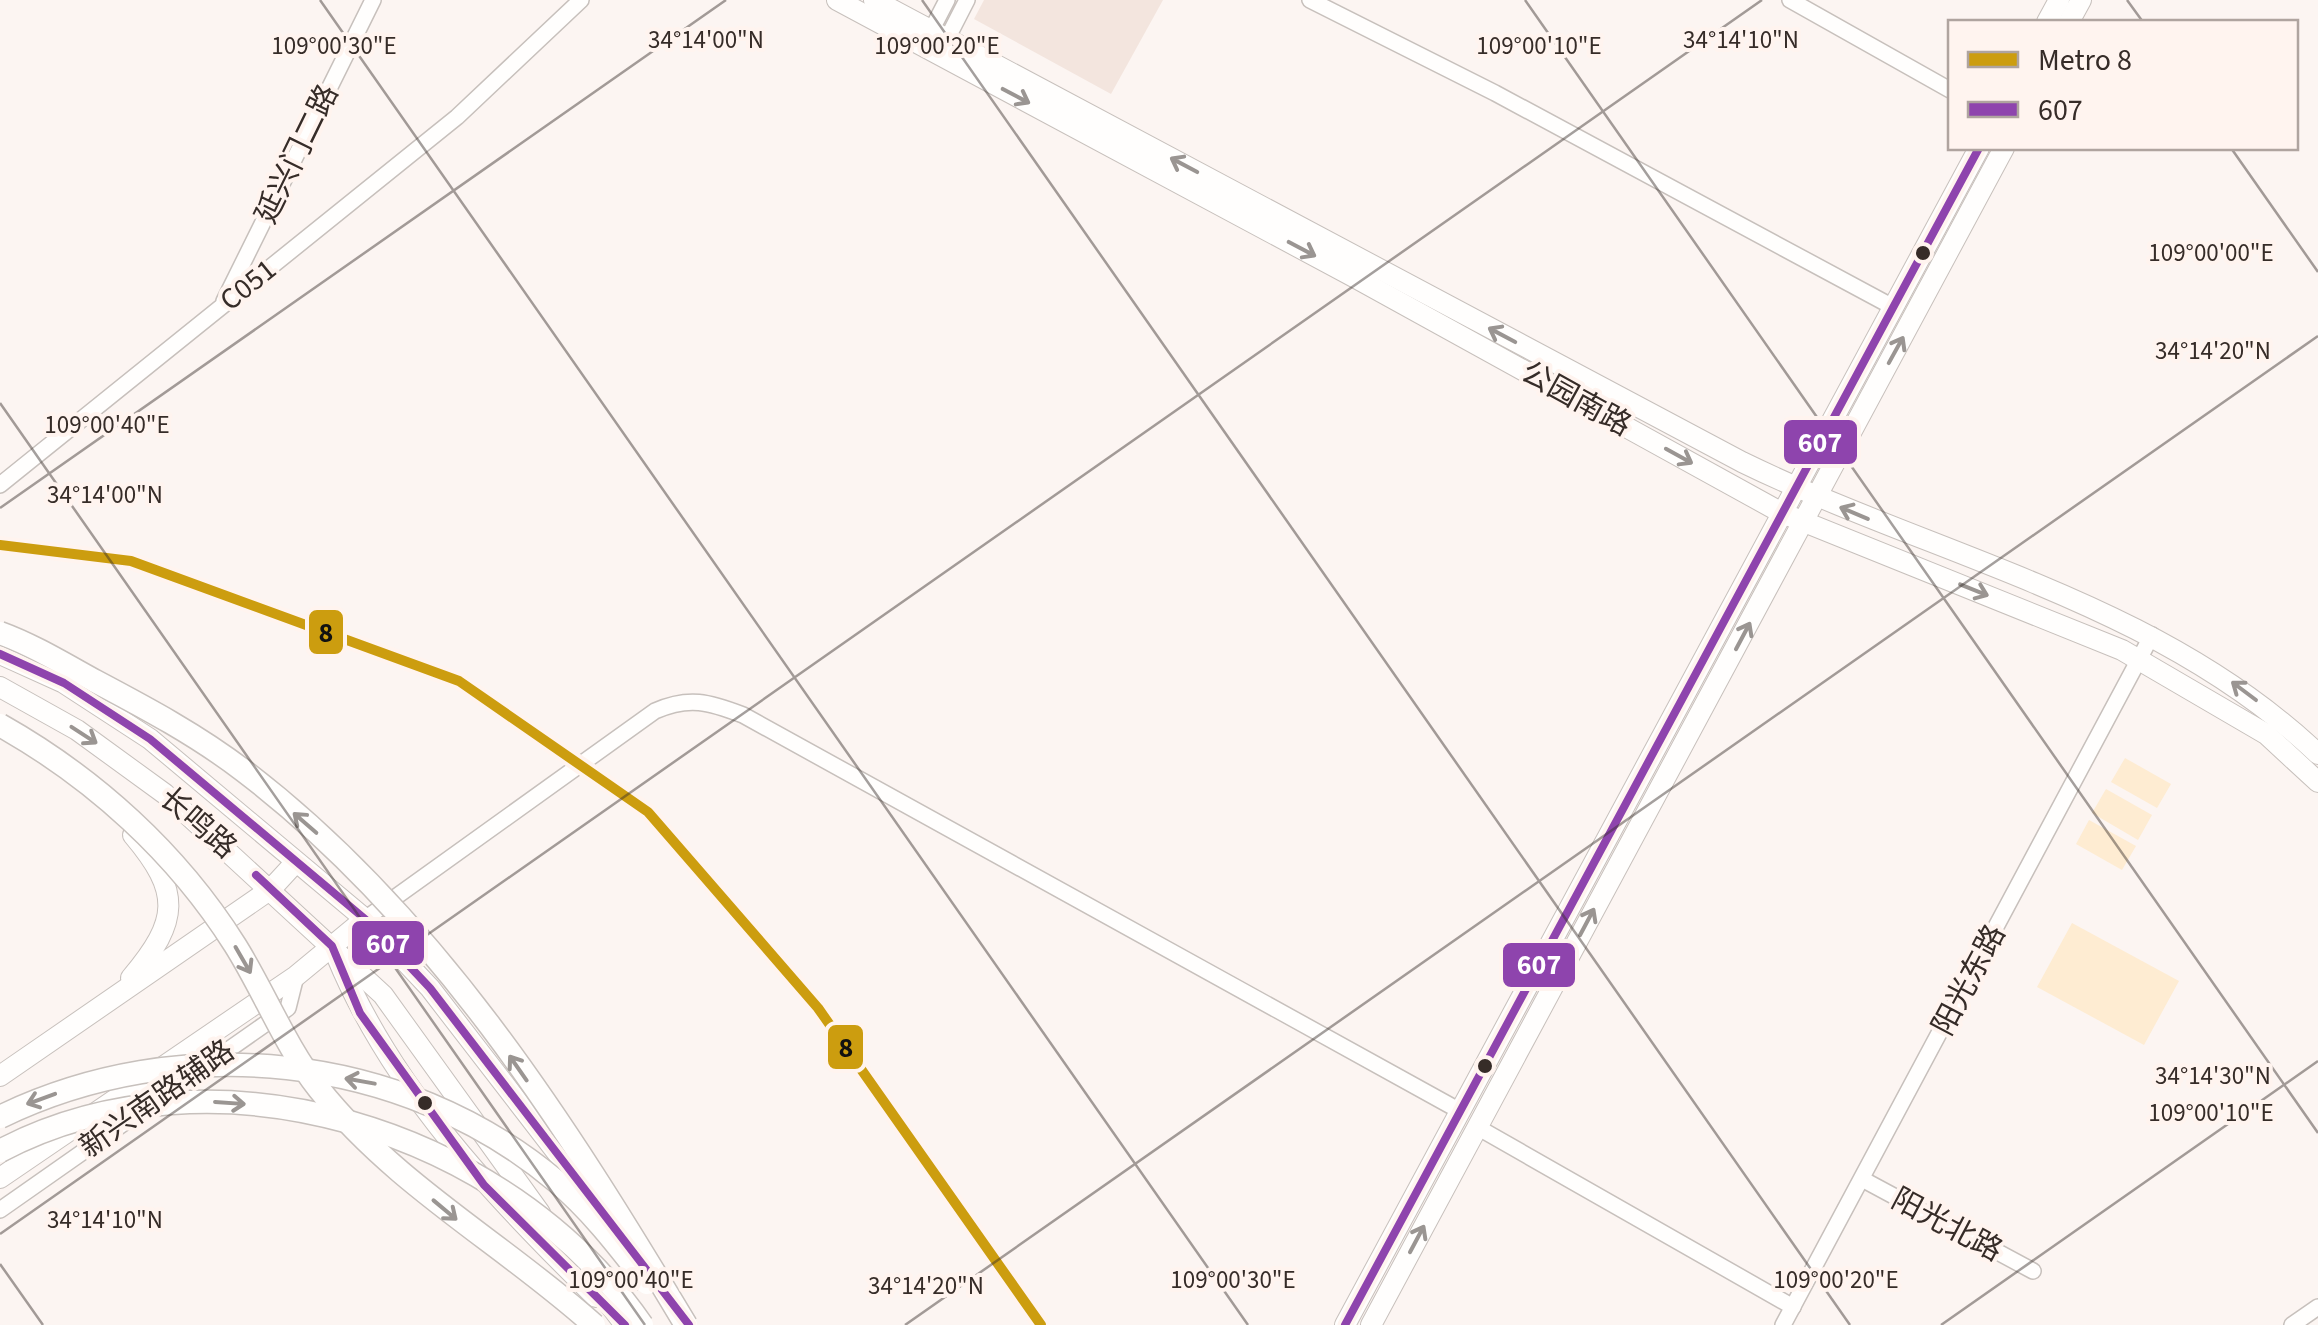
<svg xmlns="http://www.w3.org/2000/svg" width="2318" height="1325" viewBox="0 0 2318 1325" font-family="'Source Sans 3','Noto Sans SC',sans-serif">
	<rect width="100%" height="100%" fill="#fcf5f2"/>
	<polygon fill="#f3e5de" points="984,0 1163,0 1111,94 974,19"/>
	<g fill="#feecd2">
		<polygon points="2125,758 2171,784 2157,808 2111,782"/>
		<polygon points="2106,789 2152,815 2138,840 2092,813"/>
		<polygon points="2089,820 2136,846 2122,870 2076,844"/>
		<polygon points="2072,923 2179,981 2144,1045 2037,987"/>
	</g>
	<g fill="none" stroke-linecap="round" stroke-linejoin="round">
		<defs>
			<g id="minor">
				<polyline points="1310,0 1495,93 1893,307"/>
				<polyline points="1790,0 1950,90"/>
				<polyline points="931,31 947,0"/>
				<polyline points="947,39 967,0"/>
				<polyline points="224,301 373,0"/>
				<polyline points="0,485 457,117 581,0"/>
				<path d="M365 919 655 711C689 696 709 702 743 715L1460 1111"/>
				<polyline points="1477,1127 1793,1307"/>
				<polyline points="1862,1179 2033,1271"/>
				<polyline points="0,1210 288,1008 296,976"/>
				<polyline points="1783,1325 2152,635"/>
				<polyline points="2292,1325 2318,1307"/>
			</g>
			<g id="major">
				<polyline points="837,0 1354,277 1782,513 2122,650 2266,734 2318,782"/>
				<path d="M874 0 1742 462C1937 557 2158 602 2318 754"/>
				<polyline points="2047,22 2059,0"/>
				<polyline points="2069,22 2081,0"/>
				<polyline points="0,654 64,683 150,739 365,919 430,988 612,1224"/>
				<polyline points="0,687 77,730 165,794 383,995 540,1213"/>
				<path d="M337 957C392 1090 495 1198 596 1297"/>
				<path d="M131 978C180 920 181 892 133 835"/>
				<polyline points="0,1076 271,889 294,864"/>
				<polyline points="0,1178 296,976 365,919"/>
				<polyline points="591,1280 625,1325"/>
				<polyline points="1345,1325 1979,148"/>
				<polyline points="1371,1325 2004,148"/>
			</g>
		</defs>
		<use href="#minor" stroke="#c7c0bc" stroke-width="18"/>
		<use href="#major" stroke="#c7c0bc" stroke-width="22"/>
		<use href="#minor" stroke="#fffefd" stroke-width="15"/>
		<use href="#major" stroke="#fffefd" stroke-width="20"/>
		<defs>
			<g id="highway-bridge">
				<path d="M0 633C33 645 64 664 95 681 146 708 197 735 244 771 433 915 565 1123 686 1325"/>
				<path d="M0 725C94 778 177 853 235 945 264 991 285 1046 319 1089 396 1186 504 1244 594 1325"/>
				<path d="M0 1117C179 1030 402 1052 556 1181 591 1210 619 1247 647 1283"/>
				<path d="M0 1151C215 1038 507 1130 642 1325"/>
			</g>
		</defs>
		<use href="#highway-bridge" stroke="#c7c0bc" stroke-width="25" stroke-linecap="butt"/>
		<use href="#highway-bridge" stroke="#fffefd" stroke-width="22"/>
		<defs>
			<g id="bus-1">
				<polyline points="0,654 64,683 150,739 365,919 430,988 689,1325"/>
				<polyline points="256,875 332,946 360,1013 484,1185 625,1325"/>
				<polyline points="1345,1325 1979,148"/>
			</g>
		</defs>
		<use href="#bus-1" stroke="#fff4ef" stroke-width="15"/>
		<use href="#bus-1" stroke="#8e44ad" stroke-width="8"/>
		<defs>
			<polyline id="metro-1" points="0,545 131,561 459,681 648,812 818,1008 1041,1325"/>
		</defs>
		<use href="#metro-1" stroke="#fff4ef" stroke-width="18"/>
		<use href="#metro-1" stroke="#cc9d0f" stroke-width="10"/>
	</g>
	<defs><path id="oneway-shaft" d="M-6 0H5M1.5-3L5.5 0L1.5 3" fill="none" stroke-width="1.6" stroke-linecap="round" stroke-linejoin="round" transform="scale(2.5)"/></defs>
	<g stroke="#9a9592">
		<use href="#oneway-shaft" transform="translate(1016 96) rotate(28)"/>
		<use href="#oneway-shaft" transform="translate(1184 165) rotate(-152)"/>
		<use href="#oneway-shaft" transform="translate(1302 249) rotate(28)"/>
		<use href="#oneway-shaft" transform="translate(1502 335) rotate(-152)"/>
		<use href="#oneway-shaft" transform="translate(1896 350) rotate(-61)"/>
		<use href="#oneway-shaft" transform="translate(1679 456) rotate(29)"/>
		<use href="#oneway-shaft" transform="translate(1854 513) rotate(-157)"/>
		<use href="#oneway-shaft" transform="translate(1974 590) rotate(22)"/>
		<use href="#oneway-shaft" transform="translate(1743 636) rotate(-62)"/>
		<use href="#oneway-shaft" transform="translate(2244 691) rotate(-143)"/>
		<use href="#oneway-shaft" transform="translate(84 735) rotate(33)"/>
		<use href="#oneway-shaft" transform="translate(305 823) rotate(-139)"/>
		<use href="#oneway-shaft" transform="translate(1587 922) rotate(-62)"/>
		<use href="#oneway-shaft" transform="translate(243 960) rotate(60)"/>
		<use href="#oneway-shaft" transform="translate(518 1068) rotate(-125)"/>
		<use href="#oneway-shaft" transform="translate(360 1081) rotate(-170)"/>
		<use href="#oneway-shaft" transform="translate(41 1099) rotate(160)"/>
		<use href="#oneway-shaft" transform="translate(230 1103) rotate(4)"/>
		<use href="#oneway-shaft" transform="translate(445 1210) rotate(40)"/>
		<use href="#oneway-shaft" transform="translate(1417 1239) rotate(-62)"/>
	</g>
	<path fill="none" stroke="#362c28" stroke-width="2.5" stroke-opacity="0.45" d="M320 0 1248 1325M922 0 1850 1325M1525 0 2318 1133M2127 0 2143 22M2231 148 2318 272M0 403 645 1325M0 508 726 0M0 1234 1762 0M0 1264 43 1325M905 1325 2318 336M1941 1325 2318 1061"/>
	<g fill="#362c28" stroke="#fff4ef" stroke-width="4">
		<circle cx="1923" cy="253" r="9"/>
		<circle cx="1485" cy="1066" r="9"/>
		<circle cx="425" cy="1103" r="9"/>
	</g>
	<g text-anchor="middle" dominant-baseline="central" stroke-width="8" stroke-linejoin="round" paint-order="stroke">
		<g font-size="30" fill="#362c28" stroke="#fff4ef">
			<text transform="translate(297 154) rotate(-64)">延兴门二路</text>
			<text transform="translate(248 285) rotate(-39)">C051</text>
			<text transform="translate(1576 399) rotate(29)">公园南路</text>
			<text transform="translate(198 823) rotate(41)">长鸣路</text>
			<text transform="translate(1969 980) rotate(-62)">阳光东路</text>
			<text transform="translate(157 1099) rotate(-35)">新兴南路辅路</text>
			<text transform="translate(1947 1225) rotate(28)">阳光北路</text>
		</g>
	</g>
	<g font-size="25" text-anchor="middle" fill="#362c28" stroke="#fff4ef" stroke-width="8" stroke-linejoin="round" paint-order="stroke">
		<text x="1741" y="48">34°14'10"N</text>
		<text x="706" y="48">34°14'00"N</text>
		<text x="334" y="54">109°00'30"E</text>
		<text x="937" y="54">109°00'20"E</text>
		<text x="1539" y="54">109°00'10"E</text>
		<text x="2211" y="261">109°00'00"E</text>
		<text x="2213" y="359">34°14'20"N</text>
		<text x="107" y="433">109°00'40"E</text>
		<text x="105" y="503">34°14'00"N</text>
		<text x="2213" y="1084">34°14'30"N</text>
		<text x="2211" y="1121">109°00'10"E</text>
		<text x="105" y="1228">34°14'10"N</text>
		<text x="631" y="1288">109°00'40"E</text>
		<text x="1233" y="1288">109°00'30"E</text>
		<text x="1836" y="1288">109°00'20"E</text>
		<text x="926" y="1294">34°14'20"N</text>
	</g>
	<g stroke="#fff4ef" stroke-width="4">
		<rect x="1782" y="418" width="77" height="48" rx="10" fill="#8e44ad"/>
		<rect x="307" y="608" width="38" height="48" rx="10" fill="#cc9d0f"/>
		<rect x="350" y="919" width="76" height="48" rx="10" fill="#8e44ad"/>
		<rect x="1501" y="941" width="76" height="48" rx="10" fill="#8e44ad"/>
		<rect x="826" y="1023" width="39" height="48" rx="10" fill="#cc9d0f"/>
	</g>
	<g font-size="28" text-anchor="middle" font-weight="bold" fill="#fff">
		<text x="1820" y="452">607</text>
		<text x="388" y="953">607</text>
		<text x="1539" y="974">607</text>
	</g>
	<g font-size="28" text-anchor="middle" font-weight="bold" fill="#111">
		<text x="326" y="642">8</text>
		<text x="846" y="1057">8</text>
	</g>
	<rect x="1948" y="20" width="350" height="130" fill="#fff4ef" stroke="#afa49f" stroke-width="2.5"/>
	<rect x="1968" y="52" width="50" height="15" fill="#cc9d0f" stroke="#afa49f" stroke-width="2.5"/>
	<text x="2038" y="70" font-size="30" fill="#362c28">Metro 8</text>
	<rect x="1968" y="102" width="50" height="15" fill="#8e44ad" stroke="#afa49f" stroke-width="2.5"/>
	<text x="2038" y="120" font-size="30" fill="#362c28">607</text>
</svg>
